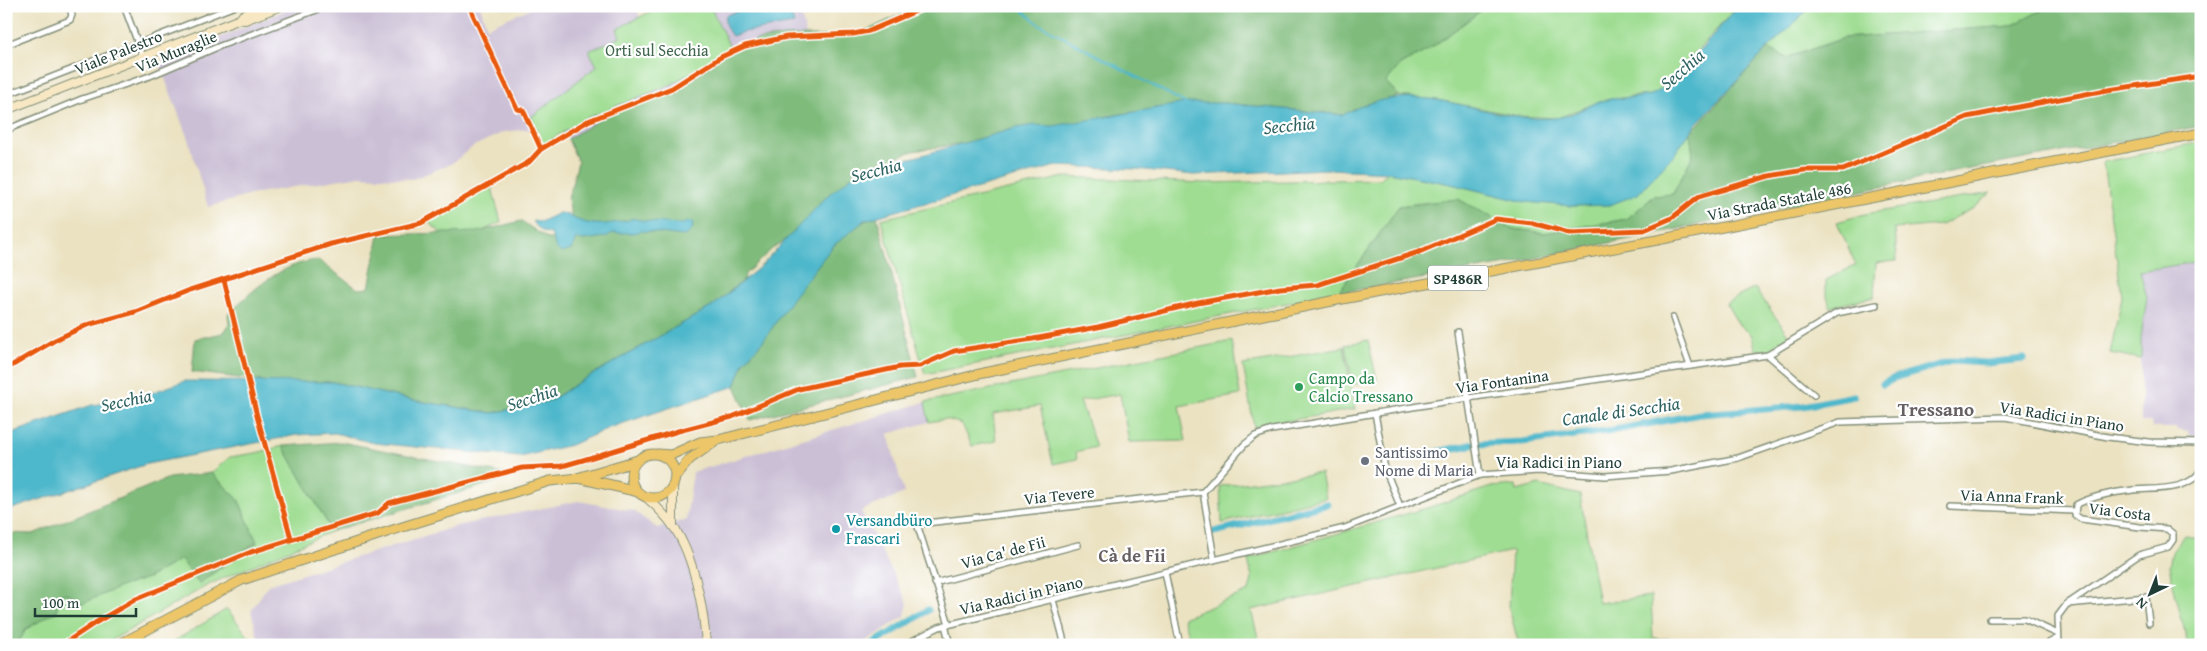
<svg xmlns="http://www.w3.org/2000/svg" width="2207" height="651" viewBox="0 0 2207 651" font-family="'Gentium Book Plus',serif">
	<rect width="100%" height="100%" fill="#fff"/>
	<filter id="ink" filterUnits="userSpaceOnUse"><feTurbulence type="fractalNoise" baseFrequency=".02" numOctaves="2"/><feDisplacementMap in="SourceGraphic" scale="10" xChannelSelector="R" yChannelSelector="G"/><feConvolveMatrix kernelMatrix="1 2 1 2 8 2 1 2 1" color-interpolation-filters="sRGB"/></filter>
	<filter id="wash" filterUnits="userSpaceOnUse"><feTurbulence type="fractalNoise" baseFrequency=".0096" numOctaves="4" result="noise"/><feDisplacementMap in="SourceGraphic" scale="20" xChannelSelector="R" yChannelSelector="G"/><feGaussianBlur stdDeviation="1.12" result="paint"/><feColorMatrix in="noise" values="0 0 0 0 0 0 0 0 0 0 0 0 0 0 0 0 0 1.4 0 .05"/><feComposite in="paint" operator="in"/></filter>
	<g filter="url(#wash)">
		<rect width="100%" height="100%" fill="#ebe2c1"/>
		<g fill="#cbbfd5">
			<polygon points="295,6 480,6 487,27 536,6 635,6 640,17 665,6 799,6 806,35 784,36 727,50 700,73 664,94 568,139 556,126 504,132 474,146 451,164 413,179 360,176 258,193 208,207 188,139 159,63"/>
			<polygon points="2201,261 2201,436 2189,436 2188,432 2177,430 2176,428 2152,428 2151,422 2141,422 2141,338 2147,297 2140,270"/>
			<polygon points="925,402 929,422 888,434 904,493 861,511 908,603 905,616 860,645 260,645 251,611 268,585 460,525 578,501 634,511 657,528 686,520 693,472"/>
		</g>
		<g fill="#9fdd92" stroke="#5f8d63">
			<polygon points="661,6 710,6 731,49 672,84 584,119 543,145 531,117 597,66 589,51 620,37 617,29"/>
			<polygon points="1487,6 1738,6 1677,73 1656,94 1604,100 1557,118 1519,116 1438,100 1399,96 1386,82 1400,65 1428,50"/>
			<polygon points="1812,6 2050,6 2011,26 1844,38 1786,58 1768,48"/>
			<polygon points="1690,133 1693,155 1673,194 1654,196 1627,219 1545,233 1513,229 1458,199 1399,206 1338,293 925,374 881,219 1064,177 1205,183 1379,179 1389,172 1451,184 1525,202 1573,206 1610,205 1675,153"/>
			<polygon points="2201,142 2201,261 2140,271 2147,297 2141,338 2141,359 2110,353 2122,297 2103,162"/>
			<polygon points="491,184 501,222 468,238 445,236 427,221"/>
			<polygon points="1991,193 1974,208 1941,225 1895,229 1897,261 1876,263 1874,297 1830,307 1826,292 1826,280 1856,265 1837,222 1865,214"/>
			<polygon points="1755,288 1789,336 1767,351 1756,350 1751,334 1738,324 1726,303"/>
			<polygon points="1368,340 1377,380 1353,385 1345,345"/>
			<polygon points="1232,341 1240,395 1179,406 1186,441 1129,442 1120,394 1080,401 1096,447 1076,452 1077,459 1053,464 1040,406 993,414 996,441 972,446 962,424 946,419 929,422 925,402"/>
			<polygon points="1344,347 1355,409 1254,427 1243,365"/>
			<polygon points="283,446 332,531 208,585 103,645 17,645 26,629 41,620 58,595 125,585 148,578 181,559 199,583 257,543 238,499 211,473 230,457 256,453"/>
			<polygon points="1321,473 1326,498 1222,523 1220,486"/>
			<polygon points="1516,485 1517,491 1539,485 1580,495 1599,603 1651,596 1653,638 1701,641 1704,645 1519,645 1509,608 1512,551 1251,610 1260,645 1191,645 1183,618 1249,591 1252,579 1248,559 1427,508 1491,487"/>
			<polygon points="2185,534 2201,539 2201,645 2188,645 2169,567 2172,552"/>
			<polygon points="227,609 255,645 168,645"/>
		</g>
		<g fill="#7fbc7c" stroke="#4f7c58">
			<path d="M917 6H1487L1428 50 1400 65 1386 82 1399 96 1354 109 1344 115 1224 103 1154 108 1149 110 1108 116 1061 128 913 151 878 163 856 178 802 228 772 249 745 274 744 279 713 306 579 382 550 401 492 413 412 400 333 382H270L192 372 195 339 223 333 229 325 228 314C253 290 281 263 318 260L358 289 369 288 379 235 478 232 521 221 548 239 567 238 574 229 568 199 578 162 568 139 605 116 664 94 700 73 727 50 757 40 784 36H841L868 30Z"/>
			<polygon points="2050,6 2201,6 2201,126 1944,174 1512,263 1338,293 1399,206 1458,199 1513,229 1545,233 1627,219 1654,196 1673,194 1693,155 1690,133 1768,48 1786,58 1844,38 2011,26"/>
			<path d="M877 216 918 377 750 420 735 386C738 378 740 368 745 361 752 352 761 345 767 335 791 300 835 228 877 216Z"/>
			<polygon points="341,442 515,476 332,531 283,446"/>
			<polygon points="211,473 238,499 257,542 225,563 199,584 181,559 148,578 125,585 83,603 66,593 58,595 57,611 26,629 17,645 6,645 6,533 33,534 169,478"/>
		</g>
		<g fill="#4db7cb" stroke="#367a80">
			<path d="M757 6H789L794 24 744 32 732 36C727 29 723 23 726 15Z"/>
			<path d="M1738 6H1812L1768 48 1696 124 1675 153 1638 194 1610 205 1573 206 1525 202 1451 184 1389 172 1328 169 1193 175 1136 169 1056 166 865 220 833 246 794 296 763 341 744 362 735 386 609 428 571 445 520 457 374 443 335 433 297 435 147 464 6 511V435L92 405 133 399 185 381 333 382 412 400 492 413 550 401 579 382 713 306 761 266 828 195 855 174 873 166 915 157 1016 128 1034 125 1053 126 1185 103H1224L1343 115C1417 72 1481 123 1555 118 1572 117 1588 104 1605 100 1618 97 1648 99 1657 92 1684 73 1715 32 1738 6Z"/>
			<path d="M559 213C567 213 573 219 581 221 597 227 612 223 629 220L633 218C639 221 674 224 681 224 686 223 688 221 693 222 693 230 691 233 684 236L642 231 633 233H613L605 237 584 240 576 239 571 250 561 253 556 248 551 234 543 232 532 222 533 221 540 222Z"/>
		</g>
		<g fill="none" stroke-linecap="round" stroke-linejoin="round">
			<polyline stroke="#4db7cb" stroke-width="2" points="1017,6 1039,24 1185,103"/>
			<g stroke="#4db7cb" stroke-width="7">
				<polyline points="1883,384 1897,377 1952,361 1987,363 2024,359"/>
				<polyline points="1393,457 1432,453 1475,444 1522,442 1615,430 1700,414 1803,406 1854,396"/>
				<polyline points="1214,532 1328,504"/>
				<polyline points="871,645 928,610"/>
			</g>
		</g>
	</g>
	<g filter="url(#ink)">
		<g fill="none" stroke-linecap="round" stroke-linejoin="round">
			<defs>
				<g id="street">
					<polyline points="124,6 143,57"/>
					<polyline points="6,45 70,20 72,15 69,6"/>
					<polyline points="6,95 235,6"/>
					<polyline points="6,130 82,99 150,76 220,46 327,6"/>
					<polyline points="1673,318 1690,366"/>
					<polyline points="1458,332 1480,475"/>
					<polyline points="1768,355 1814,395"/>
					<polyline points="1375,413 1385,469 1400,506"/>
					<polyline points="1203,492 1244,445 1255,436 1272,430 1468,398 1768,355 1837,313 1876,305"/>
					<polyline points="1203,492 1214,558"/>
					<polyline points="1950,506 2074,511"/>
					<polyline points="1165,572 1180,645"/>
					<polyline points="935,583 1078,545"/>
					<polyline points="1053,600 1065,645"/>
					<polyline points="2067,604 2146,597 2149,623"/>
					<polyline points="1990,619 2025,619 2058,634"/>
					<polyline points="949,624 917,524 1203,492"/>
					<polyline points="945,625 950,645"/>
					<polyline points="904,645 939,627 1345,528 1480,475 1538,471 1605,476 1671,471 1738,458 1840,422 2005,417 2108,437 2149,442 2201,443"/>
					<polyline points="2045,645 2058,638"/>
					<path d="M2059 645 2058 616 2067 604 2139 555 2168 547 2173 540V534L2167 529 2140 527 2081 519 2075 515 2076 505C2092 496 2115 492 2133 490 2155 488 2188 492 2201 470"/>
				</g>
				<g id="secondary">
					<polyline points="240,19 245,20 281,6"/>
					<polyline points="6,110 240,19 243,15 266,6"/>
					<polyline points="673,486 673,526"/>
					<path d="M647 498C656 506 666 516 673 526 694 555 704 610 706 645"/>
				</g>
				<g id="primary">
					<circle cx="653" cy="476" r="22"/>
					<polyline points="658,454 671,455 700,442 718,440 983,373 1337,300 1647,242 2201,133"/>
					<polyline points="675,477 690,459 716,441"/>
					<polyline points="118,645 242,580 396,529 550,481 579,478"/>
				</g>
				<g id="highway">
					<polyline points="579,478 636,461"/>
					<polyline points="580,478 636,491"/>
				</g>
			</defs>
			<use href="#street" stroke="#85907a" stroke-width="8"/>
			<use href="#secondary" stroke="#85907a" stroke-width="10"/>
			<use href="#primary" stroke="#85907a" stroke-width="11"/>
			<use href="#highway" stroke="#85907a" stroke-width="12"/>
			<use href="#street" stroke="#fff" stroke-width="5"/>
			<use href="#secondary" stroke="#f7e8c3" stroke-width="8"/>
			<use href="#primary" stroke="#ecc669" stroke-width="9"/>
			<use href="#highway" stroke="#ecc669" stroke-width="10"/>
			<defs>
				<g id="cycleway">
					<polyline points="469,6 517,109 523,110 541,149"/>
					<polyline points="224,280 257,416 291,538"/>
					<polyline points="6,369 55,340 87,325 135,312 190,290 331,244 421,223 529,162 541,149 588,121 672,88 721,57 745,46 787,37 853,34 869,31 928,6"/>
					<polyline points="62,645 95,623 136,599 251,552 378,513 389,503 522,468 562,466 583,460 678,431 732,417 799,389 900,367 920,366 954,351 1033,339 1098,327 1198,303 1280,288 1317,285 1419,252 1496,219 1532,223 1569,233 1644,230 1672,218 1698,197 1769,176 1805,170 1843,170 1967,117 2101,91 2201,76"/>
				</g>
			</defs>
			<use href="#cycleway" stroke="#fff" stroke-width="8"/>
			<use href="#cycleway" stroke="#e8590c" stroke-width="5"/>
		</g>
	</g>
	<circle fill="#2e9e5b" stroke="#fff" stroke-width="2" cx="1299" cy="387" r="5"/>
	<circle fill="#6b7280" stroke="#fff" stroke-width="2" cx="1365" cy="461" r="5"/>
	<circle fill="#0f9aa8" stroke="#fff" stroke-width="2" cx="836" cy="529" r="5"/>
	<g text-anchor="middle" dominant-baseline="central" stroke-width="4.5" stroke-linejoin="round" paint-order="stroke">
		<rect fill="#fff" stroke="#627771" stroke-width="1" x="1428" y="265.5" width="60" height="25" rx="4"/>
		<g font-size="15" font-weight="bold" fill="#1f3d34">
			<text x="1458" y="278">SP486R</text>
		</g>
		<g font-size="16" fill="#3f654c" stroke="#fff">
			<text x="657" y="50">Orti sul Secchia</text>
		</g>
		<g font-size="16" fill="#1f3d34" stroke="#fff">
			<text transform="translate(176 51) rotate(-22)">Via Muraglie</text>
			<text transform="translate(118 52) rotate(-22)">Viale Palestro</text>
			<text transform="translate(1779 201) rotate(-11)">Via Strada Statale 486</text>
			<text transform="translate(1502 381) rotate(-8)">Via Fontanina</text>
			<text transform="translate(2062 416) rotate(9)">Via Radici in Piano</text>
			<text x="1559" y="462">Via Radici in Piano</text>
			<text transform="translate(1059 495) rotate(-6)">Via Tevere</text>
			<text transform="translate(2012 496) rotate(2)">Via Anna Frank</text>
			<text transform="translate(2120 511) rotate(7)">Via Costa</text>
			<text transform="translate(1003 552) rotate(-15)">Via Ca' de Fii</text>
			<text transform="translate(1021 595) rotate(-13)">Via Radici in Piano</text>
		</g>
		<g font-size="16" fill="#27864d" stroke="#fff" text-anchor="start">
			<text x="1309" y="378">Campo da<tspan x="1309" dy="18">Calcio Tressano</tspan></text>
		</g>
		<g font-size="16" fill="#5b616d" stroke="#fff" text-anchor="start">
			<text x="1375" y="452">Santissimo<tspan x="1375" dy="18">Nome di Maria</tspan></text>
		</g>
		<g font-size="16" fill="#0d838f" stroke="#fff" text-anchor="start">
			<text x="846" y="520">Versandbüro<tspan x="846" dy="18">Frascari</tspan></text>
		</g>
		<g font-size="18" font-style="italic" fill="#2d6261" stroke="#fff">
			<text transform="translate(1682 69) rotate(-41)">Secchia</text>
			<text transform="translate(1289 125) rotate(-6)">Secchia</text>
			<text transform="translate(876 170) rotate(-14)">Secchia</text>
			<text transform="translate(532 397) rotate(-18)">Secchia</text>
			<text transform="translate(126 400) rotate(-12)">Secchia</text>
			<text transform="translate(1621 411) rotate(-8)">Canale di Secchia</text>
		</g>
		<g font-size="18" font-weight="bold" fill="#676063" stroke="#fff">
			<text x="1132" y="555">Cà de Fii</text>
		</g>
		<g font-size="19" font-weight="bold" fill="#676063" stroke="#fff">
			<text x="1936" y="409">Tressano</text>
		</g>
	</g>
	<rect width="2207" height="651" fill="none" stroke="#fff" stroke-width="25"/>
	<g transform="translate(2150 594) rotate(223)" stroke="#ffffff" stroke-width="4" paint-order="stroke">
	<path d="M0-4L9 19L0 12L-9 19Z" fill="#1f3d34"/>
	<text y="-8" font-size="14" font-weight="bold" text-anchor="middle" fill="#1f3d34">N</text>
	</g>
	<path d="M35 608v8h101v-8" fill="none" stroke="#1f3d34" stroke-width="2.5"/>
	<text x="42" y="608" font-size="15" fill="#1f3d34" stroke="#ffffff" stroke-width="4" paint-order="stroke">100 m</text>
</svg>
